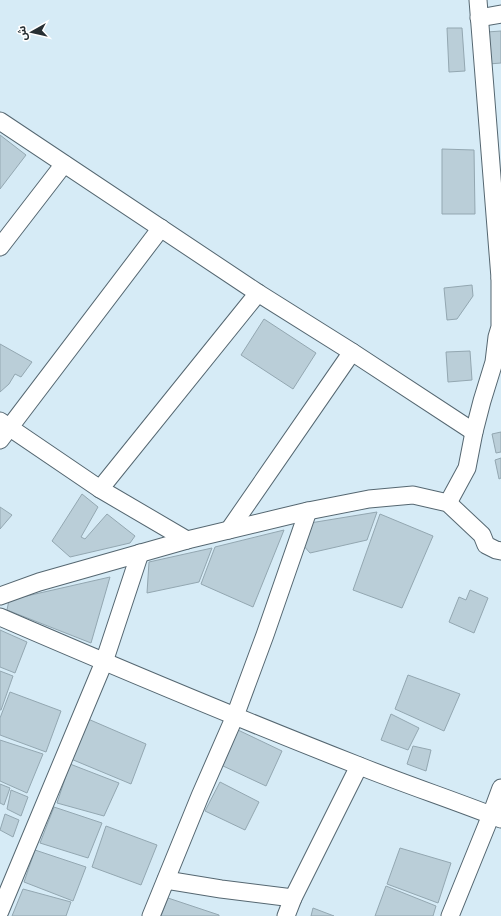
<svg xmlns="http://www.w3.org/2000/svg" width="501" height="916" viewBox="0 0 501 916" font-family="'Titillium Web','Noto Sans Arabic',sans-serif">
	<rect width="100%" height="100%" fill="#d6ebf6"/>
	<g fill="#baced8" stroke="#93a7b1">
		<polygon points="447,28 462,28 465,71 449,72"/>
		<polygon points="501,31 501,63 489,64 487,32"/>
		<polygon points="0,135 26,155 0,189"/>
		<polygon points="442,149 474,150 475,214 442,214"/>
		<polygon points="472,285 473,296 457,319 447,320 444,288"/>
		<polygon points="264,319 316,353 293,389 241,355"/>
		<polygon points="0,344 32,362 21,377 15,374 9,384 0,392"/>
		<polygon points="470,351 472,380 448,382 446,352"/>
		<polygon points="501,432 501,452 496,453 492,434"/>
		<polygon points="501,458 501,478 499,479 495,460"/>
		<polygon points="82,494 98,507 81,537 85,539 107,514 135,536 130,543 70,557 52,541"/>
		<polygon points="0,507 12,515 0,529"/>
		<polygon points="377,512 367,540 310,553 303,545 310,523"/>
		<polygon points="380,514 433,536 402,608 353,590"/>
		<polygon points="284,530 253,607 201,584 215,547"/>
		<polygon points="212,548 199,582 147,593 149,562"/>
		<polygon points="110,577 91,643 7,610 9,600"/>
		<polygon points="470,590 488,598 474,633 449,622 459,597 466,600"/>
		<polygon points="0,630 27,642 15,673 0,667"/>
		<polygon points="0,671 13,676 1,710 0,710"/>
		<polygon points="408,675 460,694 444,731 395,709"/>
		<polygon points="10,692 61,711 46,752 0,735 0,718"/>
		<polygon points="391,714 419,728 408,750 381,740"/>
		<polygon points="88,719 146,744 131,784 71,759"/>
		<polygon points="238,730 282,751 266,786 221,765"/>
		<polygon points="0,740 43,754 27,793 0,781"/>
		<polygon points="413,746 431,750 426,771 407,764"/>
		<polygon points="70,764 119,783 104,816 57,803"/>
		<polygon points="220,782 259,802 245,830 205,811"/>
		<polygon points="0,784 10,788 4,805 0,803"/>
		<polygon points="11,790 28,797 21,816 7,809"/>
		<polygon points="54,807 102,823 88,858 40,843"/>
		<polygon points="5,814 19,820 13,837 0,830"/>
		<polygon points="106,826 157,845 141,885 92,867"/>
		<polygon points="400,848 451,863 438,903 387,884"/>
		<polygon points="35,850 86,867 73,901 24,882"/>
		<polygon points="386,886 436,906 433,916 375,916"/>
		<polygon points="23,889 71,902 66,916 12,916"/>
		<polygon points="168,898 219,915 219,916 161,916"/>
		<polygon points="313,908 334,916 311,916"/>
	</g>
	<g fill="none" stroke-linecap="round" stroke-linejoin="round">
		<defs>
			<g id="minor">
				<polyline points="478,0 500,278"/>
				<polyline points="479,18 501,14"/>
				<polyline points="0,121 258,293 352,352 474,432"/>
				<polyline points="0,247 64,164"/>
				<polyline points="0,421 100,489 187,540"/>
				<polyline points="0,440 161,228"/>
				<polyline points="100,489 258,293"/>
				<polyline points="448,503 467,468 474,432 482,401 494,362 497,337 500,327 500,278 501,278"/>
				<polyline points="229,530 352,352"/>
				<polyline points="0,596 39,582 187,540 308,511 369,499 413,495 448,503 482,535 486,545 496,550 501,551"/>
				<path d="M0 617C118 668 237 718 357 765 404 784 453 800 501 819"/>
				<polyline points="166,880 221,889 293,898"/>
				<polyline points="0,911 104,662 140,553"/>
				<polyline points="151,916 200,796 235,716 265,635 308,511"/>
				<polyline points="286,916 293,898 359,766"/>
				<polyline points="450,916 491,815 501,788"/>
			</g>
		</defs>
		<use href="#minor" stroke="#556771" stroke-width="19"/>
		<use href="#minor" stroke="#fff" stroke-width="17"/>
	</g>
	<g transform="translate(32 32) rotate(262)" stroke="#ffffff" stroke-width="3" paint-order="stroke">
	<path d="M0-3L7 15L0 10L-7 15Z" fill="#272f33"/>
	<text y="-6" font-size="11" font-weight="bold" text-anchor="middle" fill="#272f33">ش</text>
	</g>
</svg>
